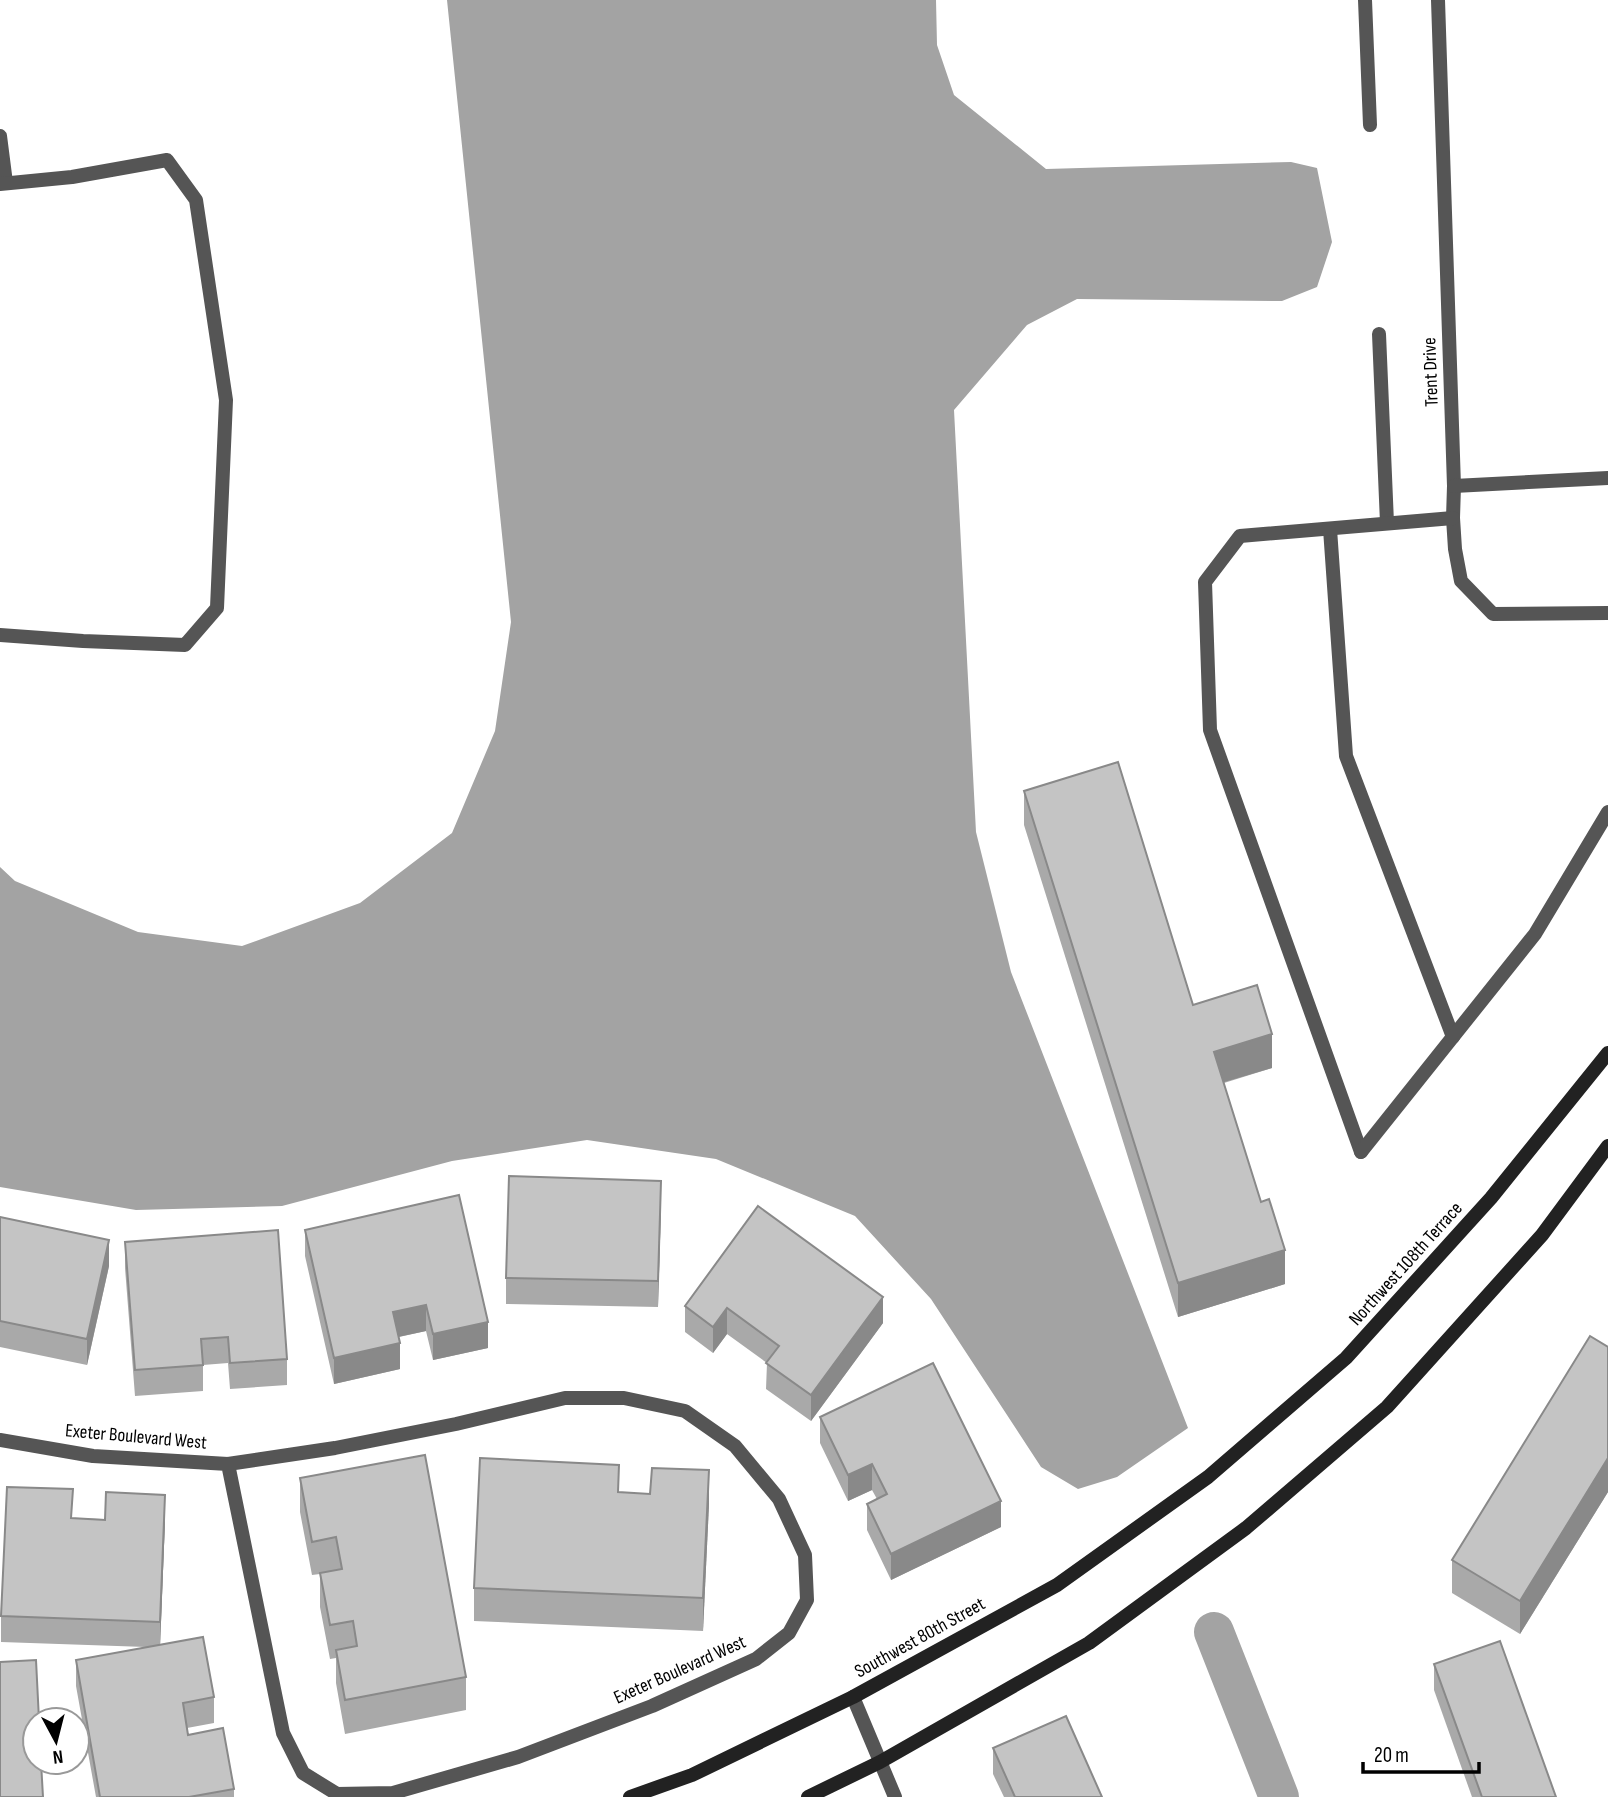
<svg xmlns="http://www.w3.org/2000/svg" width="1608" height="1797" viewBox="0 0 1608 1797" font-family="'Sofia Sans Condensed',sans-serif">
	<rect width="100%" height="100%" fill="#fff"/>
	<polygon fill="#a3a3a3" points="447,0 936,0 937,45 954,95 1046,169 1291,162 1317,168 1332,242 1317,287 1282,301 1077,299 1027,325 954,410 976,832 1011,972 1188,1428 1117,1477 1078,1489 1041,1467 931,1299 855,1216 716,1159 587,1140 452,1161 282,1206 136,1210 0,1187 0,867 15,881 138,932 242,946 360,903 452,833 495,731 511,622"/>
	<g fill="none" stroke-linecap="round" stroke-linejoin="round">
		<polyline stroke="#a3a3a3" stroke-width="40" points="1214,1632 1279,1797"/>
		<g stroke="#555" stroke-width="14">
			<polyline points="1365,0 1370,125"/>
			<polyline points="1438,0 1454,486 1453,518 1455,549 1461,581 1493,614 1608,613"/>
			<polyline points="0,136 6,183"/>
			<polyline points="0,184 72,177 167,160 196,200 226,400 217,608 185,645 83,641 0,635"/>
			<polyline points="1379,334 1387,523"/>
			<polyline points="1454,486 1608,478"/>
			<polyline points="1330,529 1346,756 1453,1037"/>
			<polyline points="1361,1152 1210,730 1205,582 1240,536 1453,518"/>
			<polyline points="1361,1152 1535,934 1608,812"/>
		</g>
		<g stroke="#555" stroke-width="14">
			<polyline points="0,1440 93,1456 228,1464 335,1448 456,1424 565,1398 624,1398 685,1411 735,1446 779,1499 805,1555 807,1600 789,1633 756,1659 652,1706 518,1757 393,1793 337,1794 303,1773 283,1733 228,1464"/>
			<polyline points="853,1697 895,1797"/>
		</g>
		<g stroke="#222" stroke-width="14">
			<polyline points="630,1797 692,1775 853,1697 1057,1585 1208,1477 1346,1358 1491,1198 1608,1053"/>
			<polyline points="808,1797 880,1762 1089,1643 1246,1528 1387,1407 1542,1235 1608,1146"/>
		</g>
	</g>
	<g fill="#a9a9a9">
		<polygon points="1024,791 1193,1005 1272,1068 1224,1083 1285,1284 1178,1317 1024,825"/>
		<polygon points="459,1195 488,1348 433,1360 426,1331 399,1337 400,1369 334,1384 305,1256 305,1230"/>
		<polygon points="758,1206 883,1323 811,1421 766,1389 767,1363 727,1334 713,1353 685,1332 685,1306"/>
		<polygon points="661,1207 658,1307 506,1304 506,1278"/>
		<polygon points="0,1217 109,1266 87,1365 0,1347"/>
		<polygon points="125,1242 287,1359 287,1385 230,1389 228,1363 203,1365 203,1391 135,1396 125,1268"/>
		<polygon points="1608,1347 1608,1492 1520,1634 1452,1593 1452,1560"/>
		<polygon points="820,1417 1001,1527 891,1580 867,1530 867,1504 877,1499 872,1490 848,1501 820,1443"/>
		<polygon points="300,1478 466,1677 466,1710 345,1734 336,1683 336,1658 330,1659 320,1607 320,1574 312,1575 300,1512"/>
		<polygon points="619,1492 709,1504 703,1631 474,1621 474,1588"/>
		<polygon points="73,1518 165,1521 160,1645 214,1697 214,1723 187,1728 188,1735 234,1789 234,1797 96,1797 76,1686 76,1660 146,1647 1,1642 1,1616"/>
		<polygon points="1434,1664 1556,1797 1472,1797 1434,1690"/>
		<polygon points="993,1748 1102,1797 1004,1797 993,1774"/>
	</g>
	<g fill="#898989">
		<polygon points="1272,1034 1272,1068 1214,1085 1214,1052"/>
		<polygon points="661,1181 661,1207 658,1307 658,1281"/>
		<polygon points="109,1240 109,1266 87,1365 87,1339"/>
		<polygon points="1285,1250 1285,1284 1178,1317 1178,1283"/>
		<polygon points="883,1297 883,1323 811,1421 811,1395"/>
		<polygon points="426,1305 426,1331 393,1338 393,1312"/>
		<polygon points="727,1308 727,1334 713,1353 713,1327"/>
		<polygon points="488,1322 488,1348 433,1360 433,1334"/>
		<polygon points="400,1343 400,1369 334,1384 334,1358"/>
		<polygon points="1608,1458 1608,1492 1520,1634 1520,1601"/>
		<polygon points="872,1464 872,1490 848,1501 848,1475"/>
		<polygon points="709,1470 709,1504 703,1631 703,1598"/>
		<polygon points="165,1495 165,1521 160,1648 160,1622"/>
		<polygon points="1001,1501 1001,1527 891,1580 891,1554"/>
	</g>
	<g fill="#c4c4c4" stroke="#898989" stroke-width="2">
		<polygon points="1118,762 1193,1005 1257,985 1272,1034 1214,1052 1261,1202 1269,1199 1285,1250 1178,1283 1024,791"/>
		<polygon points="509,1176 661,1181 658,1281 506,1278"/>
		<polygon points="459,1195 488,1322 433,1334 426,1305 393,1312 400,1343 334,1358 305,1230"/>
		<polygon points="758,1206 883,1297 811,1395 766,1363 779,1346 727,1308 713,1327 685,1306"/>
		<polygon points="0,1217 109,1240 87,1339 0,1321"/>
		<polygon points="278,1230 287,1359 230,1363 228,1337 201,1339 203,1365 135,1370 125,1242"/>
		<polygon points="1590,1336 1608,1347 1608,1458 1520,1601 1452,1560"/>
		<polygon points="933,1363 1001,1501 891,1554 867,1504 887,1494 872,1464 848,1475 820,1417"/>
		<polygon points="425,1455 466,1677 345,1700 336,1650 357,1646 353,1621 330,1625 320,1573 342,1569 336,1537 312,1542 300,1478"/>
		<polygon points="480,1458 619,1465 618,1492 650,1494 652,1468 709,1470 703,1598 474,1588"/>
		<polygon points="7,1487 73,1489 71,1518 105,1520 106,1492 165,1495 160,1622 1,1616"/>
		<polygon points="203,1637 214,1697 183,1703 188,1735 223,1728 234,1789 189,1797 100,1797 76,1660"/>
		<polygon points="1500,1641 1556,1797 1482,1797 1434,1664"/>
		<polygon points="36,1660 39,1720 35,1720 35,1762 41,1762 43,1797 0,1797 0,1662"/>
		<polygon points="1066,1716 1102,1797 1015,1797 993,1748"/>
	</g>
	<g text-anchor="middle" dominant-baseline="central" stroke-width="5" stroke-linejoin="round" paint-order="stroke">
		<g font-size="19" fill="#000" stroke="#fff">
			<text transform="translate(1431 372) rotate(-92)">Trent Drive</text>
			<text transform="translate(1406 1264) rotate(-48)">Northwest 108th Terrace</text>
			<text transform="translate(136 1437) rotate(5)">Exeter Boulevard West</text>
			<text transform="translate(920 1638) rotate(-29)">Southwest 80th Street</text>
			<text transform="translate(680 1670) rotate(-24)">Exeter Boulevard West</text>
		</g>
	</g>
	<g transform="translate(56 1741) rotate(173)"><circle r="33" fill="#ffffff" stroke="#999999" stroke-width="2"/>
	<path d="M0-5L12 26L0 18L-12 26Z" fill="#000000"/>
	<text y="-10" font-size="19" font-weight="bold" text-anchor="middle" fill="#000000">N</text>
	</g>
	<path d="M1363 1762v10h116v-10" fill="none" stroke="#000000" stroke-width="3.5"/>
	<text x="1374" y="1762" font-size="21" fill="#000000" stroke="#ffffff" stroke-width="5" paint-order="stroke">20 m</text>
</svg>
